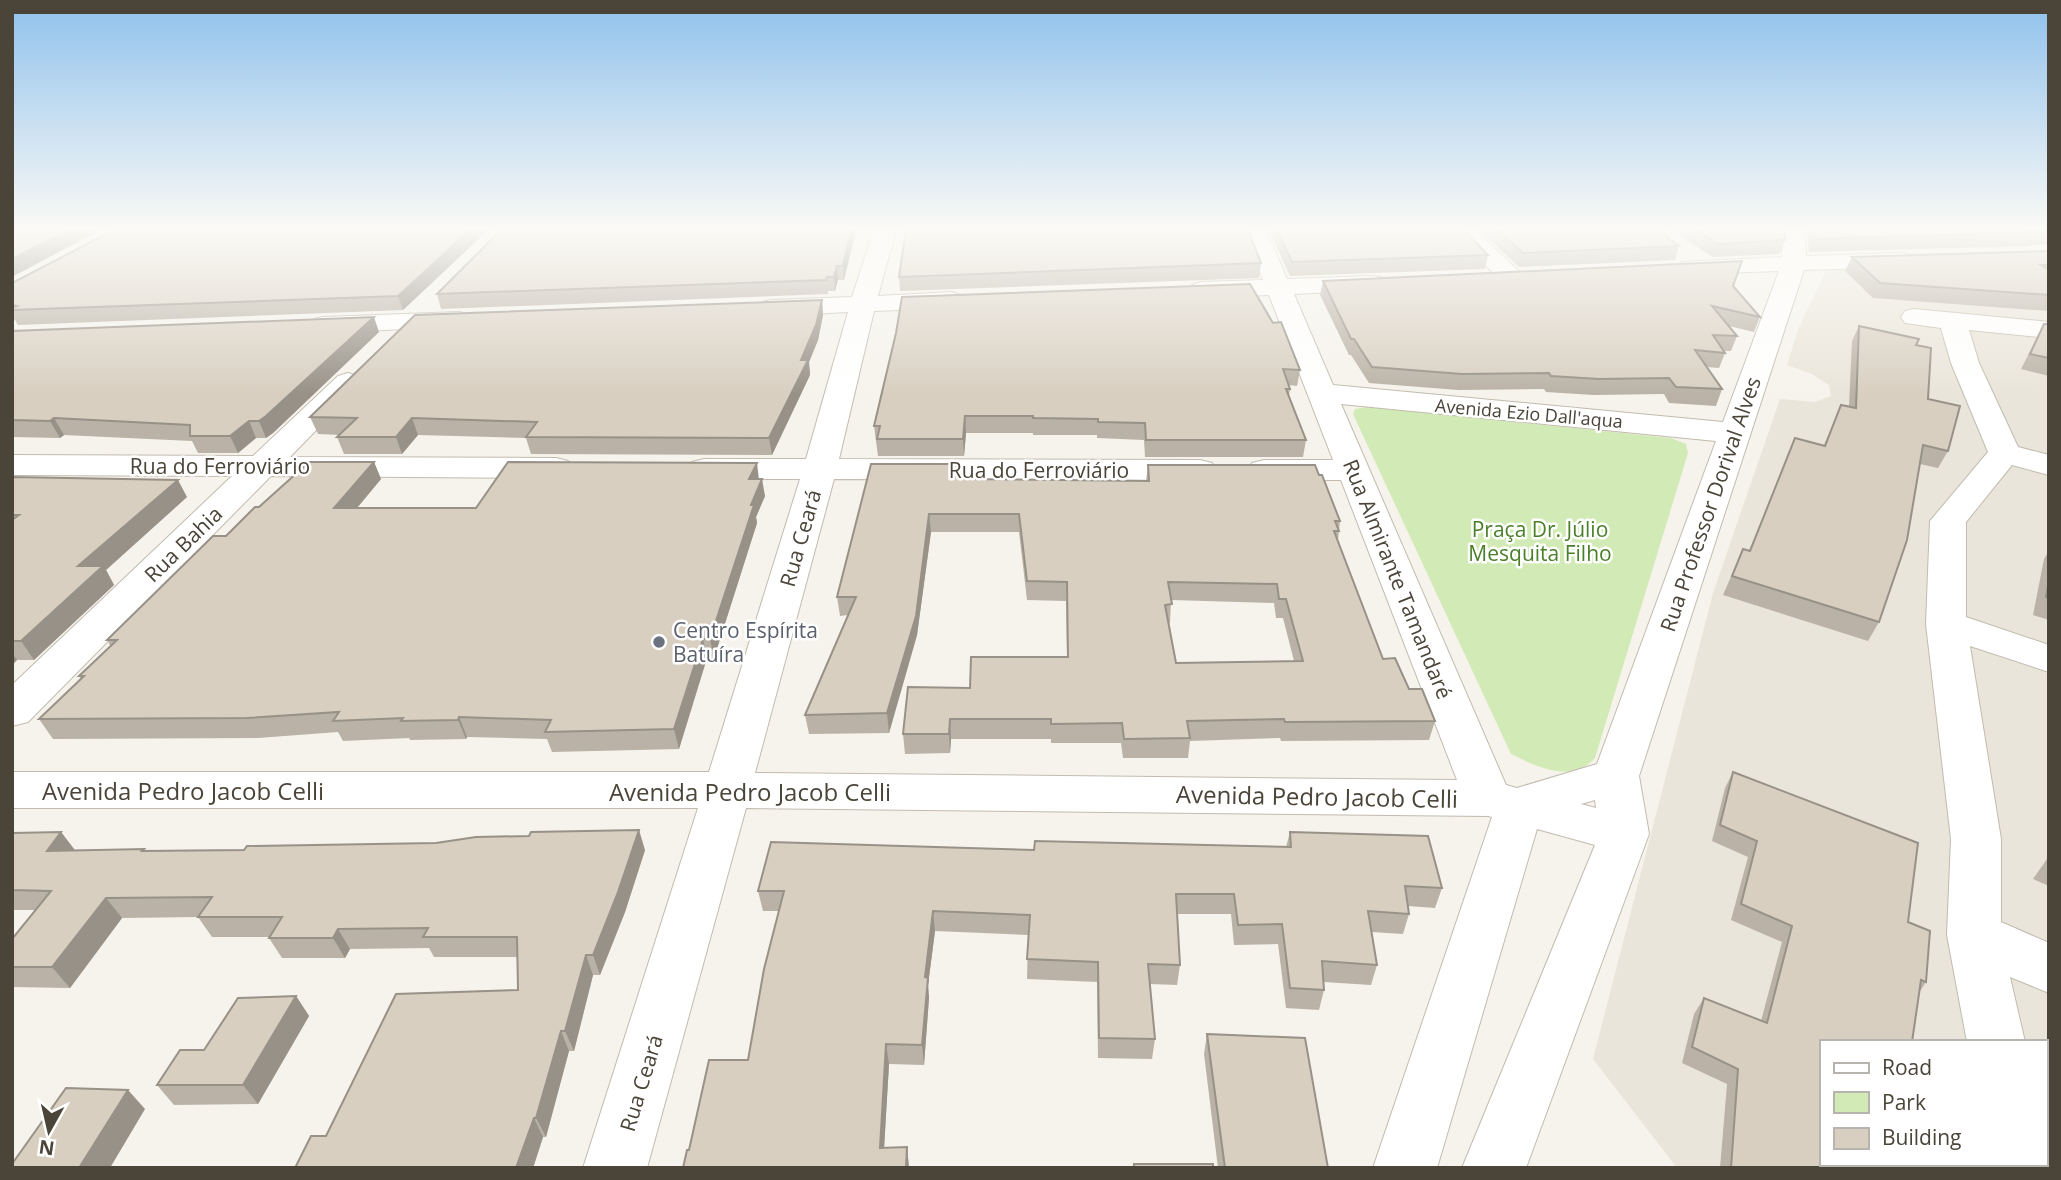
<svg xmlns="http://www.w3.org/2000/svg" width="2061" height="1180" viewBox="0 0 2061 1180" font-family="'Open Sans',sans-serif">
	<rect width="100%" height="100%" fill="#f6f3ec"/>
	<path fill="#eae5da" fill-rule="evenodd" d="M1883 267 2049 280V1168H1677L1593 1059 1713 593 1780 399 1815 402 1831 396 1829 385 1812 374 1787 365 1799 327 1826 271ZM1821 1042H2045V1164H1821Z"/>
	<path fill="#d2eab5" d="M1367 407 1671 438 1686 444 1688 453 1595 758C1572 784 1537 767 1511 754L1353 414 1355 409Z"/>
	<g fill="none" stroke-linecap="round" stroke-linejoin="round">
		<defs>
			<g id="minor">
				<path d="M874 230H896L878 296 952 292 961 295 965 300 961 305 952 308 874 311 839 459 1200 460 1212 463 1217 470 1212 477 1200 480 834 479 755 773 1457 780 1341 480H1264L1252 477 1247 470 1252 463 1264 460H1333L1269 295 1201 298 1192 295 1188 290 1192 285 1201 282 1263 280 1244 230H1266L1287 279 1375 276 1384 278 1387 283 1384 288 1375 290 1294 294 1333 385 1723 422 1779 271 1691 274 1682 272 1679 267 1682 262 1782 257 1783 230H1805L1806 256 1903 253 1911 255 1915 260 1911 265 1903 267 1804 270 1639 776 1649 834 1526 1168H1462L1595 845 1537 829 1437 1168H1373L1492 817 1488 816 746 808 647 1168H583L698 808H12V772H709L800 479H704L692 476 687 469 692 462 704 459H806L848 312 771 316 762 314 758 308 762 302 771 300 852 297ZM1341 404 1716 441 1597 764 1517 788 1506 785ZM1595 800 1596 808 1581 804Z"/>
				<polygon points="1451,230 1475,230 1521,273 1524,278 1521,283 1512,285 1503,283"/>
				<polygon points="1914,309 2049,322 2049,338 1969,330 1979,363 2018,447 2049,455 2049,475 2012,465 1966,522 1966,617 2049,645 2049,672 1970,646 2001,839 2001,922 2049,943 2049,993 2010,977 2025,1042 1967,1042 1947,935 1951,839 1926,624 1930,521 1988,452 1951,363 1941,328 1905,323 1901,317 1905,311"/>
				<polygon points="459,312 468,314 472,320 468,326 323,333 314,331 310,325 314,319 323,317"/>
				<polygon points="348,373 358,376 363,382 290,457 556,458 568,461 573,468 568,475 556,478 271,476 28,722 12,726 12,685 232,476 12,475 12,455 253,456 338,376"/>
				<polygon points="2045,1150 2049,1168 1986,1168 1987,1164 2045,1164"/>
			</g>
		</defs>
		<use href="#minor" stroke="#c2bbae" stroke-width="2"/>
		<use href="#minor" fill="#fff" fill-rule="evenodd"/>
	</g>
	<g fill="#bab2a6" fill-rule="evenodd">
		<polygon points="114,230 488,230 403,310 18,325 15,320 12,320 12,283"/>
		<polygon points="501,230 856,230 844,280 838,280 835,291 828,291 828,294 441,309 437,294"/>
		<polygon points="1269,230 1464,230 1488,255 1485,269 1290,276"/>
		<polygon points="1479,230 1657,230 1679,246 1675,260 1519,267"/>
		<polygon points="1671,230 1785,230 1785,240 1779,254 1713,257"/>
		<polygon points="1807,230 2049,230 2049,244 2030,245 2030,246 1809,252"/>
		<polygon points="2049,251 2049,311 1873,298 1845,271 1852,257"/>
		<polygon points="1261,263 1259,278 900,291 899,277"/>
		<polygon points="1323,281 1733,286 1760,317 1754,332 1729,326 1737,336 1731,351 1724,351 1725,353 1719,368 1707,367 1722,389 1716,406 1669,403 1664,394 1594,395 1546,392 1544,389 1458,390 1369,383 1351,355 1349,355 1320,295"/>
		<polygon points="822,300 823,315 818,340 809,362 810,375 772,455 531,454 526,438 418,435 402,454 344,454 337,437 340,435 318,434 310,417"/>
		<polygon points="2044,324 2049,324 2049,376 2021,369"/>
		<polygon points="1859,326 1916,345 1928,399 1948,451 1938,468 1920,464 1879,622 1868,641 1723,595 1743,549 1749,551 1795,438 1824,445 1841,405 1849,406 1852,341"/>
		<polygon points="12,331 379,332 273,433 266,438 256,438 238,453 198,453 192,441 64,435 60,438 12,437"/>
		<polygon points="896,333 1300,370 1297,386 1289,385 1290,389 1289,396 1306,440 1303,457 1145,457 1144,440 1097,438 1097,435 1033,435 1033,433 966,433 964,456 878,456 874,426"/>
		<polygon points="374,462 381,479 357,508 476,508 759,479 765,496 756,517 757,523 714,658 707,658 679,749 552,752 547,739 467,737 466,739 410,740 409,738 343,741 338,732 258,738 53,739 39,719 81,679 79,676 111,647 107,640 259,507"/>
		<path d="M961 464 962 479 1146 481 1148 465 1319 475 1340 521 1338 540 1383 659 1435 721 1429 740 1281 741 1280 738 1190 741 1188 758H1123L1121 743H1051V739H951L950 753 905 754 903 734 970 688 1067 657 1066 601 1027 600 1019 532H931L917 635 889 733 809 734 805 715 848 615 840 616 837 597ZM1171 600 1274 603 1276 618H1283L1294 661 1176 663 1169 623H1170Z"/>
		<polygon points="12,477 187,497 106,570 114,585 34,660 17,660 12,665"/>
		<polygon points="2049,551 2049,620 2033,615 2044,559"/>
		<polygon points="1733,772 1908,922 1926,982 1920,991 1821,1042 1882,1168 1720,1168 1727,1084 1682,1063 1694,1014 1704,998 1761,1021 1782,942 1731,920 1748,857 1712,841 1725,788"/>
		<polygon points="61,832 75,850 645,850 625,912 600,975 593,975 574,1051 569,1051 546,1137 543,1137 533,1168 295,1168 326,1136 518,990 518,957 434,957 429,948 350,949 345,958 282,958 269,938 269,937 212,937 198,917 122,918 70,988 12,987 12,939 36,910 12,910 12,833"/>
		<polygon points="1290,832 1442,888 1435,908 1408,906 1409,914 1403,934 1372,932 1377,965 1371,985 1324,982 1324,990 1319,1010 1286,1008 1278,944 1234,945 1231,914 1177,914 1180,965 1177,985 1150,984 1155,1039 1152,1059 1098,1058 1097,982 1027,979 1028,935 935,931 928,985 929,998 924,1065 889,1064 884,1148 907,1147 909,1168 683,1168 689,1150 748,1060 779,911 763,911 758,891 1034,850 1286,847"/>
		<polygon points="2049,856 2049,886 2033,879"/>
		<polygon points="296,996 309,1016 258,1104 174,1105 157,1085"/>
		<polygon points="1207,1034 1328,1168 1218,1168 1204,1054"/>
	</g>
	<g fill="#979187">
		<polygon points="68,230 100,230 12,277 12,259"/>
		<polygon points="470,230 488,230 403,310 398,296"/>
		<polygon points="851,230 856,230 844,280 843,266"/>
		<polygon points="837,266 838,280 835,291 834,277"/>
		<polygon points="822,300 823,315 818,340 809,362 810,375 772,455 769,438 801,360"/>
		<polygon points="374,317 379,332 273,433 266,438 259,421"/>
		<polygon points="965,416 966,433 964,456 963,439"/>
		<polygon points="54,418 64,435 60,438 50,421"/>
		<polygon points="412,418 418,435 402,454 396,437"/>
		<polygon points="249,421 256,438 238,453 230,436"/>
		<polygon points="374,462 381,479 342,526 334,508"/>
		<polygon points="757,463 759,480 749,479"/>
		<polygon points="762,479 765,496 756,517 757,523 714,658 710,639 751,505"/>
		<polygon points="178,480 187,497 106,570 114,585 34,660 21,641 78,566"/>
		<polygon points="929,514 931,532 917,635 889,733 887,713"/>
		<polygon points="703,639 707,658 679,749 674,729"/>
		<polygon points="12,653 17,660 12,665"/>
		<polygon points="459,717 467,737 466,739 458,720"/>
		<polygon points="950,719 951,739 950,753 949,734"/>
		<polygon points="639,830 645,850 625,912 600,975 593,955"/>
		<polygon points="61,832 76,852 47,851"/>
		<polygon points="106,898 122,918 70,988 52,967"/>
		<polygon points="933,911 935,931 928,985 929,998 924,1065 922,1045 925,977"/>
		<polygon points="338,929 350,949 345,958 333,938"/>
		<polygon points="586,955 593,975 574,1051 565,1031"/>
		<polygon points="296,996 309,1016 258,1104 243,1085"/>
		<polygon points="561,1031 569,1051 546,1137 536,1118"/>
		<polygon points="886,1044 889,1064 883,1167 880,1148"/>
		<polygon points="128,1090 145,1109 110,1168 79,1168"/>
		<polygon points="534,1118 543,1137 533,1168 516,1168"/>
		<polygon points="907,1147 909,1168 906,1168"/>
	</g>
	<g fill="#d8cfc1" stroke="#979187" stroke-width="2" fill-rule="evenodd">
		<polygon points="12,230 68,230 12,259"/>
		<polygon points="114,230 470,230 398,296 12,310 12,308 17,306 12,305 12,283"/>
		<polygon points="501,230 851,230 843,266 837,266 834,277 827,277 826,280 437,294"/>
		<polygon points="906,230 1248,230 1261,263 899,277"/>
		<polygon points="1277,230 1464,230 1488,255 1292,262"/>
		<polygon points="1497,230 1657,230 1679,246 1523,253"/>
		<polygon points="1696,230 1785,230 1785,240 1718,244"/>
		<polygon points="1814,230 2049,230 2049,231 2035,231 2037,232 1814,239"/>
		<polygon points="2049,251 2049,265 2041,265 2049,270 2049,295 1880,283 1852,257"/>
		<polygon points="1742,261 1733,286 1760,317 1712,306 1737,336 1713,335 1725,353 1695,350 1722,389 1676,387 1669,378 1599,379 1551,376 1549,373 1462,374 1372,367 1354,339 1351,339 1323,281"/>
		<polygon points="1250,284 1273,323 1281,322 1300,370 1283,369 1290,389 1286,389 1306,440 1146,440 1145,423 1098,422 1098,419 1033,418 1033,416 965,416 963,439 877,439 880,426 874,426 896,333 902,297"/>
		<polygon points="822,300 816,325 801,360 808,360 769,438 526,437 537,422 412,418 396,437 337,437 357,418 310,417 415,315"/>
		<polygon points="374,317 266,416 259,421 249,421 230,436 190,436 190,425 54,418 50,421 12,420 12,331"/>
		<polygon points="2044,324 2049,324 2049,358 2030,354"/>
		<polygon points="1859,326 1919,339 1916,345 1931,348 1928,399 1960,406 1948,451 1923,445 1907,540 1879,622 1732,576 1743,549 1750,551 1795,438 1825,446 1841,405 1856,408"/>
		<polygon points="309,462 374,462 334,508 476,508 508,462 757,463 749,479 762,479 751,505 754,505 710,639 703,639 674,729 545,732 551,720 459,717 458,720 401,721 403,718 333,721 339,712 247,718 39,719 84,676 79,676 117,640 107,640 213,536 226,536 255,507 259,507"/>
		<path d="M871 464H961L960 479 1149 481 1148 465H1315L1319 475H1322L1340 521H1335L1339 531H1334L1383 659 1395 658 1409 689H1422L1435 721 1285 722 1284 719 1187 721 1190 738 1124 739 1122 723 1051 724V719H950L949 734H903L908 687 970 688 971 657H1068L1067 582 1027 581 1019 514H929L916 616 887 713 805 715 856 597H837ZM1168 582 1277 584 1279 599H1286L1303 661 1176 663 1165 605 1172 604Z"/>
		<polygon points="12,477 178,480 78,566 103,566 21,641 12,641 12,520 19,515 12,515"/>
		<polygon points="2049,580 2049,598 2046,597"/>
		<polygon points="1733,772 1918,843 1908,922 1930,931 1926,982 1921,980 1912,1042 1821,1042 1821,1164 1882,1164 1882,1168 1731,1168 1738,1069 1692,1047 1704,998 1767,1023 1792,926 1741,904 1757,841 1720,825"/>
		<polygon points="639,830 618,892 593,955 586,955 565,1031 561,1031 536,1118 534,1118 516,1168 295,1168 311,1136 326,1136 396,994 518,990 517,937 423,937 428,928 338,929 333,938 269,938 282,917 198,917 212,897 106,898 52,967 12,967 12,939 51,891 12,890 12,833 61,832 47,851 144,849 142,851 244,850 247,846 436,843 476,837 529,836 531,832"/>
		<polygon points="1290,832 1428,836 1442,888 1405,886 1409,914 1368,911 1377,965 1322,961 1324,990 1290,988 1282,924 1238,925 1234,894 1176,894 1180,965 1148,964 1155,1039 1099,1038 1098,962 1027,959 1030,915 933,911 925,977 928,978 922,1045 886,1044 880,1148 907,1147 906,1168 683,1168 687,1150 689,1150 709,1060 748,1060 764,969 784,891 758,891 771,842 1034,850 1035,841 1291,847"/>
		<polygon points="296,996 243,1085 157,1085 180,1050 204,1050 238,998"/>
		<polygon points="1207,1034 1305,1038 1328,1168 1225,1168"/>
		<polygon points="66,1088 128,1090 79,1168 12,1168 12,1164"/>
		<rect x="1134" y="1164" width="79" height="4"/>
	</g>
	<linearGradient id="sky" x2="0" y2="1"><stop stop-color="#8fc1ec"/><stop offset="0.58" stop-color="#fbfaf6"/><stop offset="1" stop-color="#fbfaf6" stop-opacity="0"/></linearGradient>
	<rect width="2061" height="395" fill="url(#sky)"/>
	<circle fill="#6b7280" stroke="#fff" stroke-width="2.5" cx="659" cy="642" r="7"/>
	<g text-anchor="middle" dominant-baseline="central" stroke-width="5" stroke-linejoin="round" paint-order="stroke">
		<g font-size="18" fill="#4b4439" stroke="#fff">
			<text transform="translate(1529 413) rotate(5)">Avenida Ezio Dall'aqua</text>
		</g>
		<g font-size="21" fill="#4b4439" stroke="#fff">
			<text x="220" y="466">Rua do Ferroviário</text>
			<text x="1039" y="470">Rua do Ferroviário</text>
			<text transform="translate(1710 504) rotate(-71)">Rua Professor Dorival Alves</text>
			<text transform="translate(800 538) rotate(-74)">Rua Ceará</text>
			<text transform="translate(183 544) rotate(-44)">Rua Bahia</text>
			<text transform="translate(1398 579) rotate(68)">Rua Almirante Tamandaré</text>
			<text transform="translate(641 1083) rotate(-73)">Rua Ceará</text>
		</g>
		<g font-size="21" fill="#4a7f2a" stroke="#fff">
			<text x="1540" y="529">Praça Dr. Júlio<tspan x="1540" dy="24">Mesquita Filho</tspan></text>
		</g>
		<g font-size="21" fill="#5b616d" stroke="#fff" text-anchor="start">
			<text x="673" y="630">Centro Espírita<tspan x="673" dy="24">Batuíra</tspan></text>
		</g>
		<g font-size="24" fill="#4b4439" stroke="#fff">
			<text x="183" y="790">Avenida Pedro Jacob Celli</text>
			<text x="750" y="791">Avenida Pedro Jacob Celli</text>
			<text transform="translate(1317 796) rotate(1)">Avenida Pedro Jacob Celli</text>
		</g>
	</g>
	<rect width="2061" height="1180" fill="none" stroke="#4b4439" stroke-width="28"/>
	<rect x="1820" y="1040" width="228" height="126" fill="#ffffff" stroke="#b7b4b0" stroke-width="2"/>
	<rect x="1834" y="1063" width="35" height="10" fill="#ffffff" stroke="#b7b4b0" stroke-width="2"/>
	<text x="1882" y="1075" font-size="21" fill="#4b4439">Road</text>
	<rect x="1834" y="1092" width="35" height="21" fill="#d2eab5" stroke="#b7b4b0" stroke-width="2"/>
	<text x="1882" y="1110" font-size="21" fill="#4b4439">Park</text>
	<rect x="1834" y="1128" width="35" height="21" fill="#d8cfc1" stroke="#b7b4b0" stroke-width="2"/>
	<text x="1882" y="1145" font-size="21" fill="#4b4439">Building</text>
	<g transform="translate(49 1131) rotate(188)" stroke="#ffffff" stroke-width="5" paint-order="stroke">
	<path d="M0-5L12 26L0 18L-12 26Z" fill="#4b4439"/>
	<text y="-10" font-size="19" font-weight="bold" text-anchor="middle" fill="#4b4439">N</text>
	</g>
</svg>
